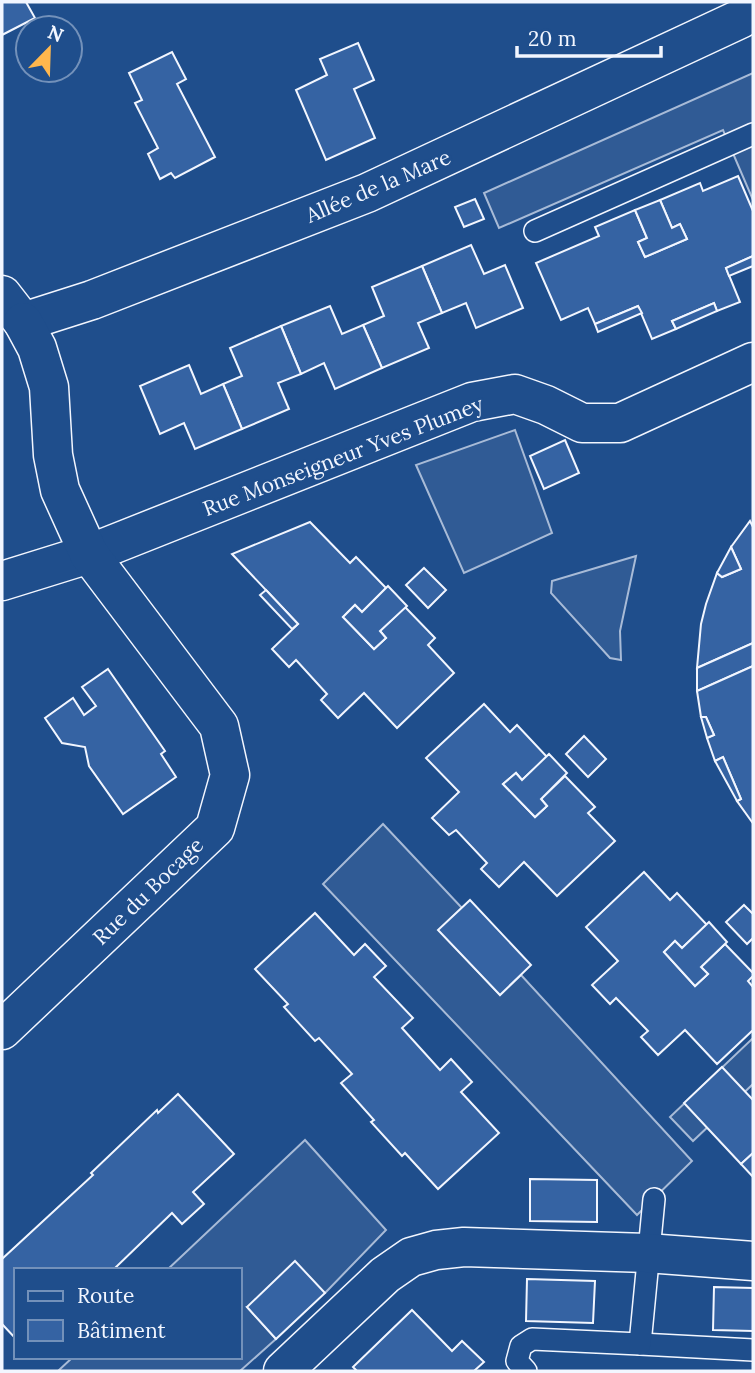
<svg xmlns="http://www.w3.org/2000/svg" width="755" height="1373" viewBox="0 0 755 1373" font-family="Lora,serif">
	<rect width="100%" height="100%" fill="#1f4e8c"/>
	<g fill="#305b95" stroke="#a8bbd7" stroke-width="2">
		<polygon points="753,73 753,200 723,130 499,228 484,193"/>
		<polygon points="515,430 552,533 464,573 416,465"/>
		<polygon points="636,556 620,631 621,660 610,658 551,593 552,581"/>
		<polygon points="383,824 462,908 439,930 500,995 521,975 692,1161 637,1215 323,884"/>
		<polygon points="753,1038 753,1084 693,1141 670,1117"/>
		<polygon points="305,1140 386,1230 325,1293 247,1307 276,1339 240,1371 58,1371 73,1357 240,1357 240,1270 167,1270"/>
	</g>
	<g fill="#3563a3" stroke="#f2f6ff" stroke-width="2">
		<polygon points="2,2 26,2 35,18 2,35"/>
		<polygon points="358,43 374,80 354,89 375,138 326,160 296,90 327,75 320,59"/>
		<polygon points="172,52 186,79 177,84 215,157 175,178 171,173 160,179 148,154 158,148 135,103 142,100 129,73"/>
		<polygon points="738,176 753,211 753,256 726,268 740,302 717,311 714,303 672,321 676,329 652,339 638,306 595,324 588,308 561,320 536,263 599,236 595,227 635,210 647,238 638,242 645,257 687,239 680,224 672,228 660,200 700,183 703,191"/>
		<polygon points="475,199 484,219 464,227 455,207"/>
		<polygon points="660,200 672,228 680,224 687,239 645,257 638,242 647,238 635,210"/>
		<polygon points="471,245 484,274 505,265 523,308 476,328 466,303 442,313 422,266"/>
		<polygon points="753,256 753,266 729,276 726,268"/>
		<polygon points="422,266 442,313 418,323 429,348 382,368 363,325 384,316 372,287"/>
		<polygon points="714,303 717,311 676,329 672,321"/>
		<polygon points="330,306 342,334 363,325 382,368 335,389 324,363 301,374 281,326"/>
		<polygon points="638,306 642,313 598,332 595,324"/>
		<polygon points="281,326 301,374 278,383 289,409 242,429 223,384 242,376 230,348"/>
		<polygon points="189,365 201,394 223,384 242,429 195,449 184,423 160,434 140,386"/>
		<polygon points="565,440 579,473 544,489 530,456"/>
		<polygon points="750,521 753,527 753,643 697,668 701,624 706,604 717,573 722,577 741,569 731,547"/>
		<polygon points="310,522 350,563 356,557 386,588 362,612 355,605 343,617 374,649 386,638 380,631 405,607 435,638 428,645 454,673 397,728 364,693 338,718 321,700 327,694 296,660 289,667 272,649 298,624 232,554"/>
		<polygon points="731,547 741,569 722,577 717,573"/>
		<polygon points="424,568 446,590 428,608 406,585"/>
		<polygon points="388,586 407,606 380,631 386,638 374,649 343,617 355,605 362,612"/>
		<polygon points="266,590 298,624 292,629 260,595"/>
		<polygon points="753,643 753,666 697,691 697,668"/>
		<polygon points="753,666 753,821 752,822 737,801 741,799 723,757 715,761 707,738 714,735 706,717 701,717 697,691"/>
		<polygon points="108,669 165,751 161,754 176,777 123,814 89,766 85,747 62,743 45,718 73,698 84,715 96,706 82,687"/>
		<polygon points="484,704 510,732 517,725 547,757 522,780 516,773 503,784 535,817 547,806 541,799 565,776 595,807 588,813 615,841 557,896 524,862 499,887 481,869 487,863 456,830 449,835 432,818 459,792 426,758"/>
		<polygon points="701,717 706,717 714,735 707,738"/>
		<polygon points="584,736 606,759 588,777 566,754"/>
		<polygon points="549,754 567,773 541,799 547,806 535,817 503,784 516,773 522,780"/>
		<polygon points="723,757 741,799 737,801 715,761"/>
		<polygon points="644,872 670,900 677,893 707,925 682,948 675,941 664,952 695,986 708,974 701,967 725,944 753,973 753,976 748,981 753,987 753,1030 717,1064 685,1030 658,1055 641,1037 648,1031 616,998 610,1004 592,985 618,961 586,927"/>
		<polygon points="470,900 531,965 500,995 438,930"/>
		<polygon points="744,905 753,914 753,938 747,944 726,922"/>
		<polygon points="315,913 354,955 365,944 386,966 374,977 413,1018 402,1028 440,1070 451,1059 472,1082 461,1092 499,1133 438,1189 405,1153 402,1156 371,1122 374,1120 341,1083 352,1074 319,1038 315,1041 284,1007 288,1004 255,969"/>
		<polygon points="709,922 727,942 701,967 708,974 695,986 664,952 675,941 682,948"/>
		<polygon points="722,1067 753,1100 753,1153 741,1164 684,1103"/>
		<polygon points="178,1094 234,1154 193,1192 204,1204 182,1224 172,1213 113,1270 16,1270 16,1339 2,1324 2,1259 93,1175 91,1173 157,1110 158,1113"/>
		<polygon points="753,1153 753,1177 741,1164"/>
		<polygon points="530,1179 597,1180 597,1222 530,1221"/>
		<polygon points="295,1261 325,1293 276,1339 247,1307"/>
		<polygon points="527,1279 595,1281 593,1323 526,1321"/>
		<polygon points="714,1287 753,1288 753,1331 713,1330"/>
		<polygon points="412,1310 452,1351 462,1341 484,1362 474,1371 357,1371 353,1367"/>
	</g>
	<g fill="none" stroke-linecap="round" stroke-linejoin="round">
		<defs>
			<g id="lane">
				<polyline points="535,231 753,134"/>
				<polyline points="640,1344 753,1350"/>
				<polyline points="526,1371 517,1361 521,1346 532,1339 640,1344 654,1199"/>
			</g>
			<g id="street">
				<polyline points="2,295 23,322 92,300 367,193 740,19 753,11"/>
				<polyline points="2,581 89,554 472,402 515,394 546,405 582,423 620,423 753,362"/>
				<polyline points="2,1030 215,828 230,775 219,726 89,554 60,490 53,455 49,387 37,348 23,322"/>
				<polyline points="283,1371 385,1275 411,1257 436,1250 464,1247 647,1253 753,1261"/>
			</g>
		</defs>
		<use href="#lane" stroke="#f2f6ff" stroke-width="24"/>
		<use href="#street" stroke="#f2f6ff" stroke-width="41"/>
		<use href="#lane" stroke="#1f4e8c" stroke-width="21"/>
		<use href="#street" stroke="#1f4e8c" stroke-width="38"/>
	</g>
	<g text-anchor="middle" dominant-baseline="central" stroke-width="5" stroke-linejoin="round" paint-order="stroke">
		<g font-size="21" fill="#f2f6ff" stroke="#1f4e8c">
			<text transform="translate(378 186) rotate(-23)">Allée de la Mare</text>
			<text transform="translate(343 456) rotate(-21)">Rue Monseigneur Yves Plumey</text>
			<text transform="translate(148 891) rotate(-44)">Rue du Bocage</text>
		</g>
	</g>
	<rect width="755" height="1373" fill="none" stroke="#f2f6ff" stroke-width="7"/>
	<rect x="14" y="1268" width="228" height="91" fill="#1f4e8c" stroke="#7391ba" stroke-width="2"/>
	<rect x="28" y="1291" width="35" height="10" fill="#1f4e8c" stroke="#7391ba" stroke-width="2"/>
	<text x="77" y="1303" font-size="21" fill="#f2f6ff">Route</text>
	<rect x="28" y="1320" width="35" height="21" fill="#3563a3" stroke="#7391ba" stroke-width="2"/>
	<text x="77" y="1338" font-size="21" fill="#f2f6ff">Bâtiment</text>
	<g transform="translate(49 49) rotate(23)"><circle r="33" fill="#1f4e8c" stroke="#7391ba" stroke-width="2"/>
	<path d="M0-5L12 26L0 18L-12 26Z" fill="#ffb74d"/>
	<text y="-10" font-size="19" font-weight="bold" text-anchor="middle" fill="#f2f6ff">N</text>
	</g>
	<path d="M517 46v10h144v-10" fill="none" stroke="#f2f6ff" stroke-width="3.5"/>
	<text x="528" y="46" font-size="21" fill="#f2f6ff" stroke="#1f4e8c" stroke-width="5" paint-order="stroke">20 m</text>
</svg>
